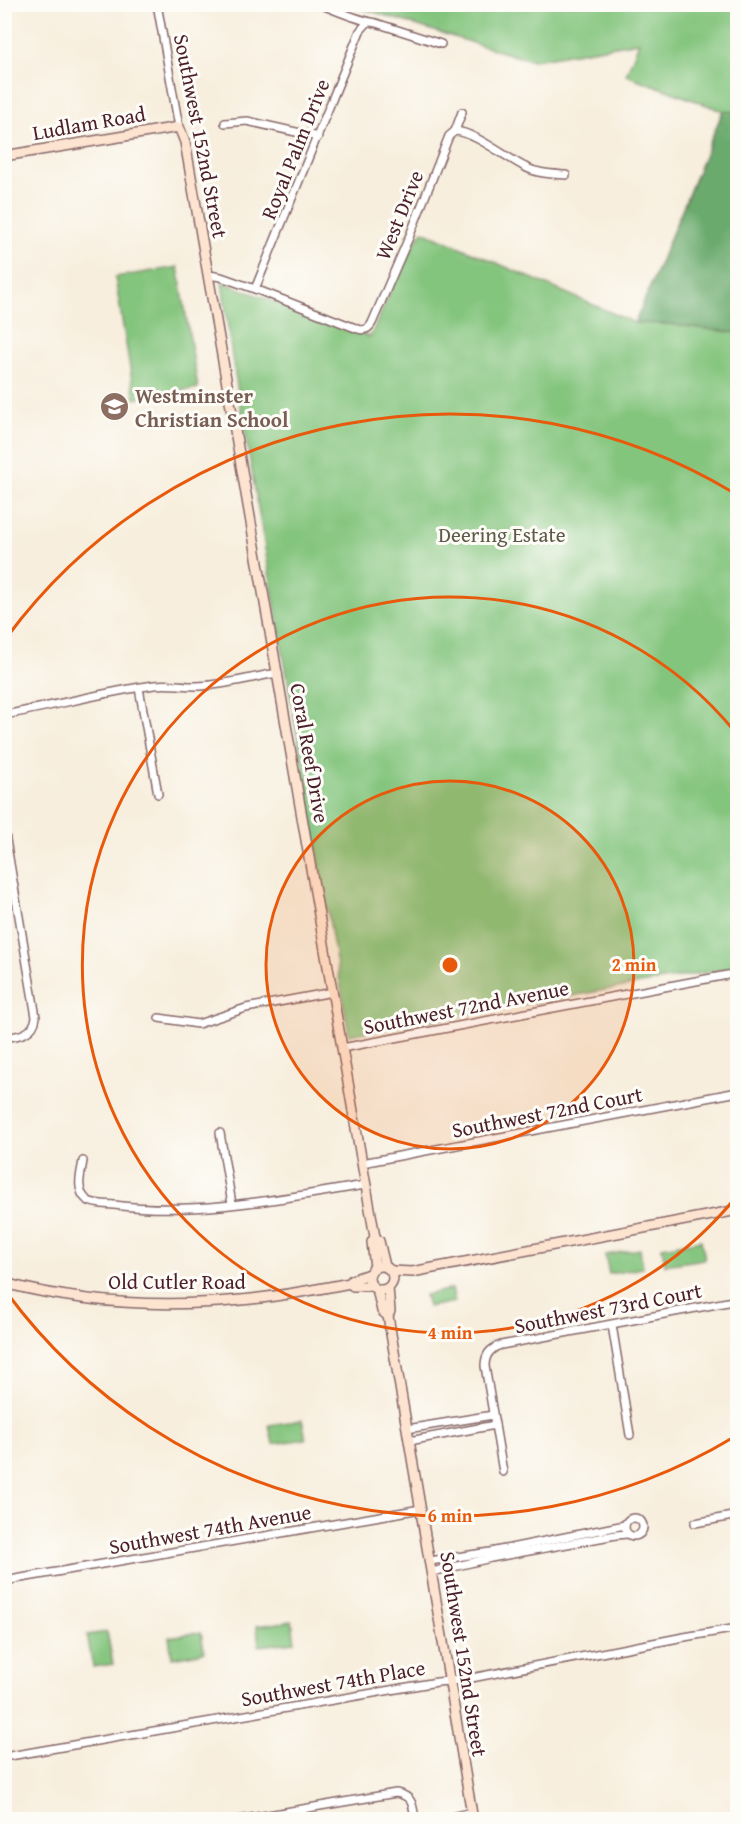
<svg xmlns="http://www.w3.org/2000/svg" width="742" height="1824" viewBox="0 0 742 1824" font-family="'Gentium Book Plus',serif">
	<rect width="100%" height="100%" fill="#fdfcf7"/>
	<filter id="ink" filterUnits="userSpaceOnUse"><feTurbulence type="fractalNoise" baseFrequency=".0167" numOctaves="2"/><feDisplacementMap in="SourceGraphic" scale="12" xChannelSelector="R" yChannelSelector="G"/><feConvolveMatrix kernelMatrix="1 2 1 2 8 2 1 2 1" color-interpolation-filters="sRGB"/></filter>
	<filter id="wash" filterUnits="userSpaceOnUse"><feTurbulence type="fractalNoise" baseFrequency=".008" numOctaves="4" result="noise"/><feDisplacementMap in="SourceGraphic" scale="24" xChannelSelector="R" yChannelSelector="G"/><feGaussianBlur stdDeviation="1.35" result="paint"/><feColorMatrix in="noise" values="0 0 0 0 0 0 0 0 0 0 0 0 0 0 0 0 0 1.4 0 .05"/><feComposite in="paint" operator="in"/></filter>
	<g filter="url(#wash)">
		<rect width="100%" height="100%" fill="#f7eedd"/>
		<g fill="#84c57e" stroke="#677254" stroke-width="1.5">
			<polygon points="351,5 737,5 737,967 349,1035 232,357 222,282 370,337 409,251 423,231 635,323 723,111 626,75 639,42 534,60 515,56"/>
			<polygon points="178,267 198,388 135,399 115,277"/>
			<polygon points="701,1240 705,1259 665,1265 662,1247"/>
			<polygon points="640,1249 643,1268 609,1274 605,1255"/>
			<polygon points="452,1289 455,1302 428,1307 425,1295"/>
			<polygon points="302,1420 306,1439 273,1444 269,1425"/>
			<polygon points="292,1621 295,1642 259,1646 257,1626"/>
			<polygon points="107,1632 113,1664 93,1667 87,1635"/>
			<polygon points="201,1632 204,1652 172,1658 169,1637"/>
		</g>
		<polygon fill="#6baa6d" stroke="#5a644c" stroke-width="1.5" points="723,111 737,112 737,333 667,324 635,323"/>
	</g>
	<g filter="url(#ink)">
		<g fill="none" stroke-linecap="round" stroke-linejoin="round">
			<defs>
				<g id="street">
					<polyline points="157,4 179,127"/>
					<path d="M319 4C338 11 357 20 376 23L441 44"/>
					<polyline points="225,123 247,121 318,137"/>
					<path d="M455 131C474 132 507 158 525 167 538 174 553 174 566 175"/>
					<path d="M209 275 221 277 255 289 358 329C365 331 369 329 372 323L410 235 449 136 455 131 462 112"/>
					<polyline points="255,289 360,31 367,23"/>
					<polyline points="139,688 158,794"/>
					<path d="M4 715C55 706 103 692 154 685 169 683 181 686 196 686 223 686 251 677 278 673"/>
					<path d="M4 828 36 1017C34 1034 19 1036 4 1038"/>
					<polyline points="159,1018 198,1024 246,1008 333,992"/>
					<polyline points="342,1048 738,973"/>
					<polyline points="220,1133 232,1204"/>
					<path d="M83 1161C81 1174 75 1190 87 1200 94 1205 106 1204 114 1205 198 1216 283 1198 365 1185"/>
					<polyline points="362,1163 738,1092"/>
					<polyline points="612,1325 630,1435"/>
					<polyline points="407,1429 493,1415"/>
					<polyline points="409,1441 495,1425"/>
					<path d="M503 1472 485 1366C485 1355 491 1348 501 1345L738 1300"/>
					<circle cx="634" cy="1527" r="9"/>
					<polyline points="695,1523 738,1515"/>
					<polyline points="430,1561 490,1552 625,1525"/>
					<polyline points="432,1572 491,1558 616,1535 627,1534"/>
					<polyline points="4,1581 421,1509"/>
					<polyline points="4,1757 437,1682 461,1680 684,1637 738,1628"/>
					<path d="M238 1820 396 1793C413 1796 413 1805 415 1820"/>
					<polyline points="438,1820 472,1812"/>
					<polyline points="460,1820 473,1817"/>
				</g>
				<g id="secondary">
					<polyline points="4,156 179,127 185,142 362,1163 375,1237 372,1242 375,1267"/>
					<polyline points="375,1237 379,1241 385,1266"/>
					<circle cx="381" cy="1278" r="12"/>
					<polyline points="392,1271 412,1272 738,1210"/>
					<path d="M4 1283C81 1303 162 1308 241 1300 278 1297 314 1290 350 1283L352 1280 369 1274"/>
					<polyline points="350,1283 353,1286 372,1286"/>
					<polyline points="388,1288 390,1311 388,1316 473,1820"/>
					<polyline points="377,1289 382,1311 388,1316"/>
				</g>
			</defs>
			<use href="#street" stroke="#876769" stroke-width="10"/>
			<use href="#secondary" stroke="#876769" stroke-width="12"/>
			<use href="#street" stroke="#fff" stroke-width="7"/>
			<use href="#secondary" stroke="#fde4d1" stroke-width="9"/>
		</g>
	</g>
	<circle cx="450" cy="965" r="184" fill="#e8590c" fill-opacity=".12"/>
	<g fill="none" stroke="#e8590c" stroke-width="3">
		<circle cx="450" cy="965" r="184"/>
		<path d="M736 1197A368 368 0 1 1 736 733"/>
		<path d="M734 1437A551 551 0 0 1 7 1293M7 637A551 551 0 0 1 734 493"/>
	</g>
	<defs>
		<symbol id="school-disc" viewBox="-11 -11 22 22"><circle r="9.5" fill="#8d6e63" stroke="#fdfcf7"/><path d="M0-5L7-2L0 1L-7-2ZM-4 1L0 2.5L4 1V4Q0 6-4 4Z" fill="#fff"/></symbol>
	</defs>
	<g fill-rule="evenodd">
		<use href="#school-disc" x="98" y="390" width="33" height="33"/>
	</g>
	<g text-anchor="middle" dominant-baseline="central" stroke-width="6" stroke-linejoin="round" paint-order="stroke">
		<g font-size="21" fill="#4a1f2b" stroke="#fdfcf7">
			<text transform="translate(89 123) rotate(-10)">Ludlam Road</text>
			<text transform="translate(201 136) rotate(79)">Southwest 152nd Street</text>
			<text transform="translate(295 149) rotate(-68)">Royal Palm Drive</text>
			<text transform="translate(399 215) rotate(-68)">West Drive</text>
			<text transform="translate(310 753) rotate(80)">Coral Reef Drive</text>
			<text transform="translate(466 1007) rotate(-11)">Southwest 72nd Avenue</text>
			<text transform="translate(547 1112) rotate(-11)">Southwest 72nd Court</text>
			<text x="177" y="1281">Old Cutler Road</text>
			<text transform="translate(608 1308) rotate(-11)">Southwest 73rd Court</text>
			<text transform="translate(210 1529) rotate(-10)">Southwest 74th Avenue</text>
			<text transform="translate(464 1654) rotate(81)">Southwest 152nd Street</text>
			<text transform="translate(333 1683) rotate(-10)">Southwest 74th Place</text>
		</g>
		<g font-size="21" font-weight="bold" fill="#785e54" stroke="#fdfcf7" text-anchor="start">
			<text x="135" y="395">Westminster<tspan x="135" dy="24">Christian School</tspan></text>
		</g>
		<g font-size="21" fill="#5e5948" stroke="#fdfcf7">
			<text x="502" y="534">Deering Estate</text>
		</g>
	</g>
	<circle cx="450" cy="965" r="9" fill="#e8590c" stroke="#fdfcf7" stroke-width="3"/>
	<g font-size="18" text-anchor="middle" font-weight="bold" fill="#e8590c" stroke="#fdfcf7" stroke-width="6" stroke-linejoin="round" paint-order="stroke">
		<text x="634" y="971">2 min</text>
		<text x="450" y="1339">4 min</text>
		<text x="450" y="1522">6 min</text>
	</g>
	<rect width="742" height="1824" fill="none" stroke="#fdfcf7" stroke-width="24"/>
</svg>
